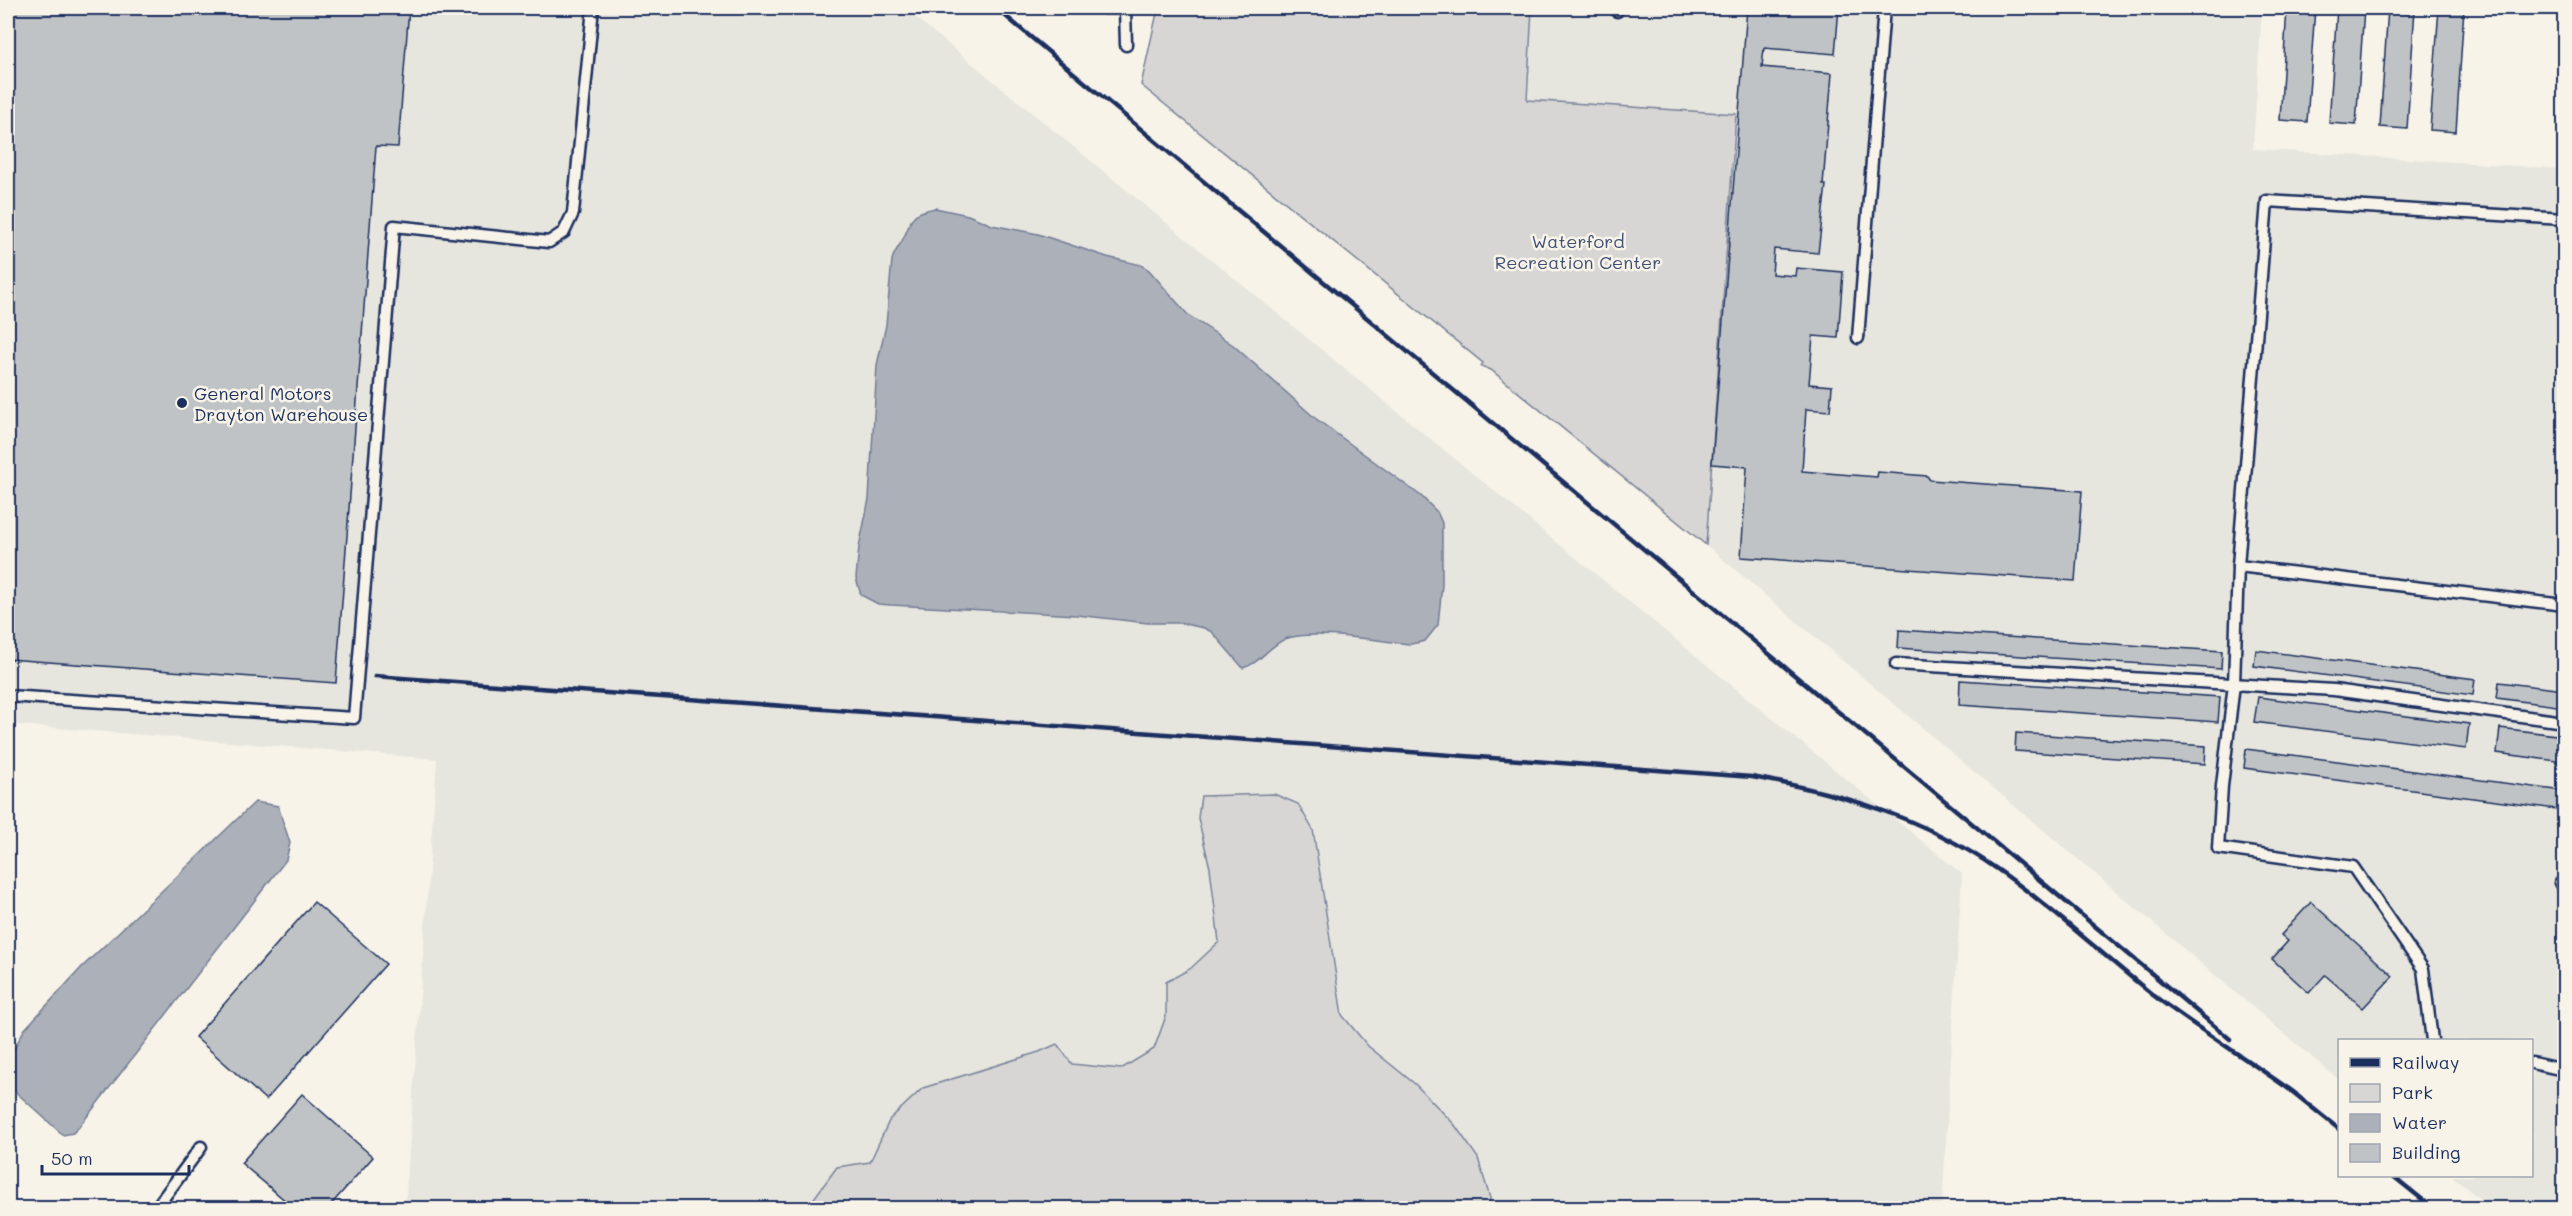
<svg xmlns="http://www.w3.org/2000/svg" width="2572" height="1216" viewBox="0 0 2572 1216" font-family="Mali,sans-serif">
	<rect width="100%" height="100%" fill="#f7f3e8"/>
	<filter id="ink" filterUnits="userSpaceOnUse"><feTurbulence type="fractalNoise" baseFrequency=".0167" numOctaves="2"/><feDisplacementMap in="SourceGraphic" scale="12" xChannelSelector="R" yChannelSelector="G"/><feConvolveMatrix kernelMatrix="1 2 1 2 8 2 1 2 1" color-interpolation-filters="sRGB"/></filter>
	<g filter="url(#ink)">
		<g fill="#e6e5de">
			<polygon points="8,8 904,8 1962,874 1942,1208 405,1208 437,759 8,724"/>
			<polygon points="1532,8 2262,8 2253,149 2564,169 2564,1208 2491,1208 2452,1176 2532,1176 2532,1040 2340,1040 2339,1080 1706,545 1735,114 1526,100"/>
		</g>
		<g fill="#d7d6d4" stroke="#798299" stroke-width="1.5">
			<polygon points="1158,8 1532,8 1527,100 1736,114 1706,545 1491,370 1481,366 1483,363 1141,85"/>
			<polygon points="1274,794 1298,804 1313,830 1342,1015 1368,1046 1415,1084 1454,1124 1478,1158 1490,1198 1490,1208 808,1208 809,1205 837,1167 870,1162 890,1119 923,1088 1039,1052 1057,1044 1072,1064 1121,1069 1154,1049 1166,1016 1166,982 1190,969 1219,942 1210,868 1198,818 1201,796"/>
		</g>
		<g fill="#acb0b9" stroke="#727c95" stroke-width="1.5">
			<path d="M935 208 968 215 992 225 1038 234 1107 257 1141 265 1149 270 1188 315 1233 345 1315 418 1421 496 1437 512 1442 523V585L1438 625 1425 641 1411 644C1379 641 1312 629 1285 639 1269 646 1259 664 1243 668L1212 632 1204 628 1180 623H1148L1077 615 891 605 878 604 861 595 856 578 859 547 869 499 877 365 886 325 892 260C894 252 899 247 903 239 914 218 907 214 935 208Z"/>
			<polygon points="255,802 278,806 290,843 286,860 79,1127 73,1133 63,1135 9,1086 8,1061 24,1030 82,967"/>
		</g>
		<g fill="#c0c3c5" stroke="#1b2f5e" stroke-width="1.5">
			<polygon points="8,8 409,8 398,147 376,146 336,683 8,659"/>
			<polygon points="1747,8 1839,8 1835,54 1764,48 1762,67 1832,73 1823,185 1826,185 1818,253 1774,249 1772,274 1795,276 1796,268 1843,272 1838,338 1813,336 1809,384 1832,386 1830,411 1806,409 1802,471 1877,477 1878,472 1927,476 1930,480 2082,491 2075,581 1741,557 1747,467 1712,464"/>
			<polygon points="2287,8 2315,8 2307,122 2280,120"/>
			<polygon points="2337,8 2364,8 2356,125 2329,123"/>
			<polygon points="2388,8 2415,8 2407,129 2380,127"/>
			<polygon points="2439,8 2464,8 2456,132 2430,130"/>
			<polygon points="1899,630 2222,651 2221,669 1898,648"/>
			<polygon points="2256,650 2475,679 2473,695 2254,666"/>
			<polygon points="1960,680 2220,697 2218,722 1959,705"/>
			<polygon points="2499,682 2564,690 2564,707 2497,698"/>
			<polygon points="2258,697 2469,724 2466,749 2254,722"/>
			<polygon points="2500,728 2564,736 2564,762 2497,753"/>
			<polygon points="2016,733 2206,746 2205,764 2015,751"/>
			<polygon points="2246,749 2564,791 2564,810 2244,768"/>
			<polygon points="314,902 386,964 266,1100 195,1037"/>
			<polygon points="2311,902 2393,976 2363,1008 2325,975 2309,993 2272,959 2288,941 2281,935"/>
			<polygon points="302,1094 373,1157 328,1208 294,1208 241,1163"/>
		</g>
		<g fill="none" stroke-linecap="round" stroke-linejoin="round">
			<defs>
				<g id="lane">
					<polyline points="1104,8 1125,8"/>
					<polyline points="1125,8 1126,45"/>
					<polyline points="1617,11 1617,8"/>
					<polyline points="2564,219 2267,201 2238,566 2564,605"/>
					<polyline points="1858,338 1884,8"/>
					<polyline points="2238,566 2234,684 2222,786 2218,848 2353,867 2423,969 2432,1040"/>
					<polyline points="1896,664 2334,690 2564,722"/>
					<polyline points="8,696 354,718 394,226 549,242 564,232 573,213 593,8"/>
					<polyline points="2560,883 2564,885"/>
					<polyline points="2532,1063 2564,1070"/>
					<polyline points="156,1208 201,1147"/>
				</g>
			</defs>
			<use href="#lane" stroke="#1b2f5e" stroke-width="15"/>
			<use href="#lane" stroke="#f7f3e8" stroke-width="10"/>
			<g stroke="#1b2f5e" stroke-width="4.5">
				<polyline points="996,8 2230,1039"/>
				<path d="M375 676 1752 777C1840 793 1923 817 1997 869 2052 907 2101 954 2153 995 2199 1030 2249 1060 2296 1094"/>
				<polyline points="2289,1089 2340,1130"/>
				<polyline points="2393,1176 2433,1208"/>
			</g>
		</g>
	</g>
	<circle fill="#1b2f5e" stroke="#f7f3e8" stroke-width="2" cx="182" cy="403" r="6"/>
	<g text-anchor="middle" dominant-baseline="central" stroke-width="5" stroke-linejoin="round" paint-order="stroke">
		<g font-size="18" fill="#415076" stroke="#f7f3e8">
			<text x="1578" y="241">Waterford<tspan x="1578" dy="21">Recreation Center</tspan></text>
		</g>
		<g font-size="18" fill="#1b2f5e" stroke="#f7f3e8" text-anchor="start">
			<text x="194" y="393">General Motors<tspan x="194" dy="21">Drayton Warehouse</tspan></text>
		</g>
	</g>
	<rect width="2572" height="1216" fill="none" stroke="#f7f3e8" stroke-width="30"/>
	<rect x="15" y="15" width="2542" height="1186" fill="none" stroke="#1b2f5e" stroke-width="2" filter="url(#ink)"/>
	<rect x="2338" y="1039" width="195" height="138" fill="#f7f3e8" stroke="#9fa5b1" stroke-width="1.5"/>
	<rect x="2350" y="1058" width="30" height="9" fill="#1b2f5e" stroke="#9fa5b1" stroke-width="1.5"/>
	<text x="2392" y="1069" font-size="18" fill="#1b2f5e">Railway</text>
	<rect x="2350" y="1084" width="30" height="18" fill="#d7d6d4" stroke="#9fa5b1" stroke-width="1.5"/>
	<text x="2392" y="1099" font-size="18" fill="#1b2f5e">Park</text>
	<rect x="2350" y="1114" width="30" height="18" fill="#acb0b9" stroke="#9fa5b1" stroke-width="1.5"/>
	<text x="2392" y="1129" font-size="18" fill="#1b2f5e">Water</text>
	<rect x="2350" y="1144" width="30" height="18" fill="#c0c3c5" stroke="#9fa5b1" stroke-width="1.5"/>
	<text x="2392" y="1159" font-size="18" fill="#1b2f5e">Building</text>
	<path d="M42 1165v9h147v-9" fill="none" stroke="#1b2f5e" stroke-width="3"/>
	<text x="51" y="1165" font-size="18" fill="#1b2f5e" stroke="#f7f3e8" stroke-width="4.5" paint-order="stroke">50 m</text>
</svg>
